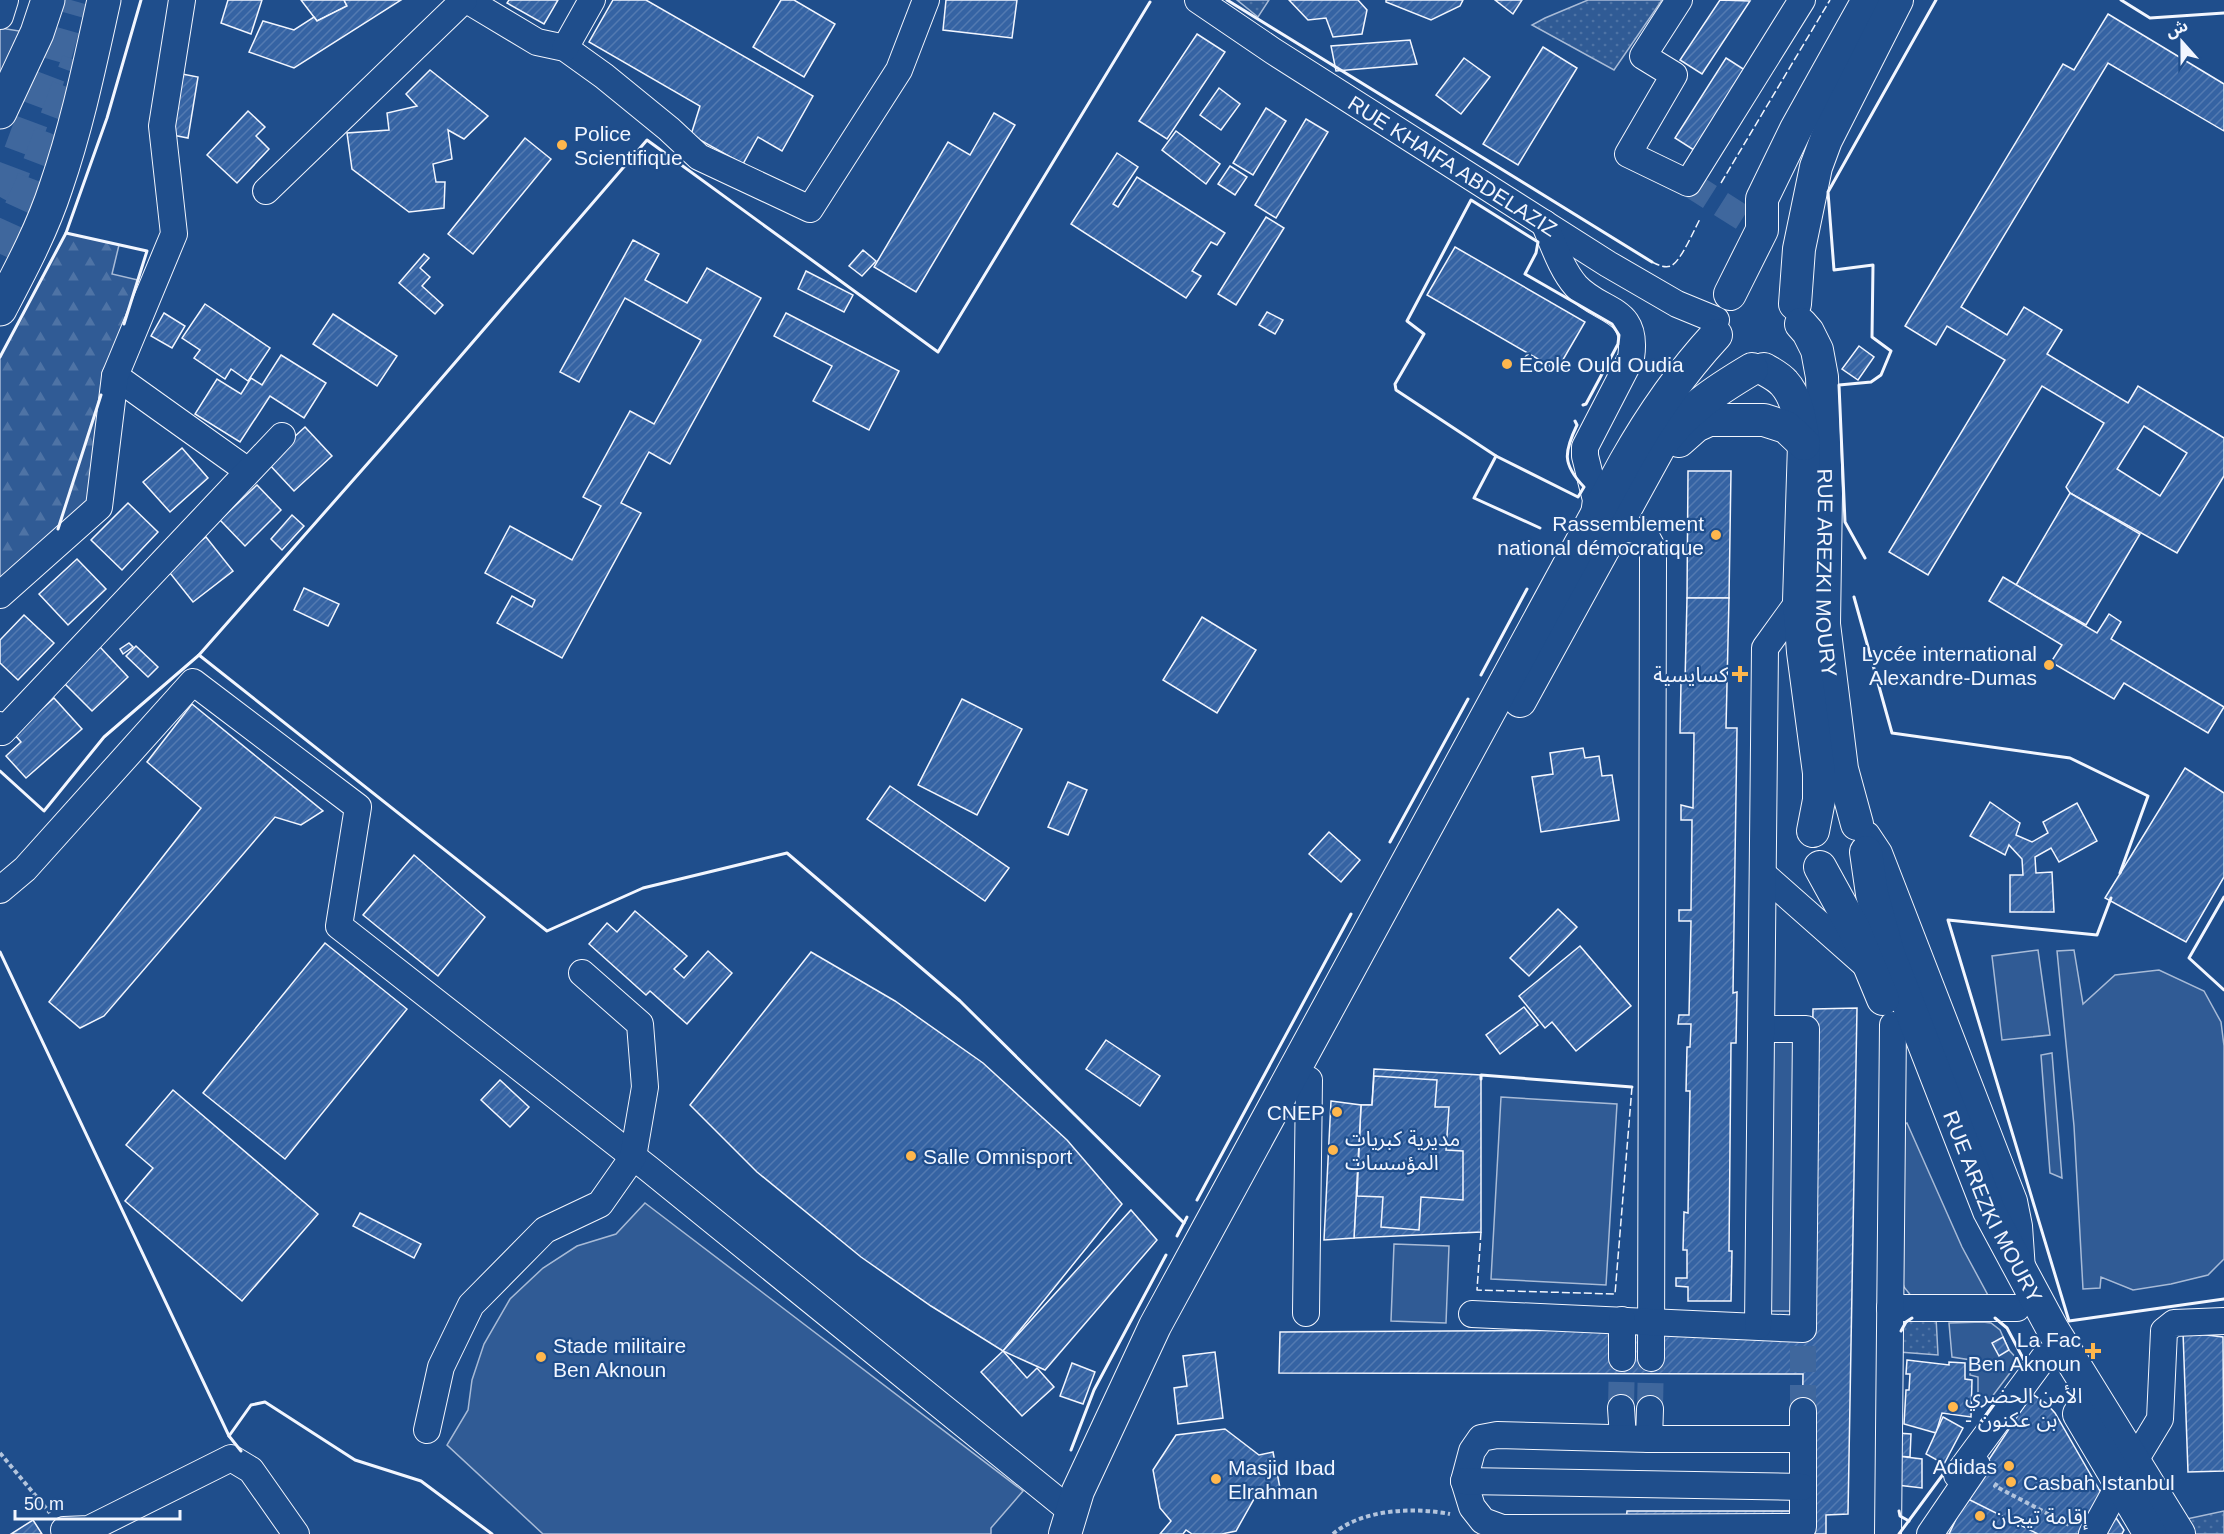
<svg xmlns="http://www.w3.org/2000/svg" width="2224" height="1534" viewBox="0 0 2224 1534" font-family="Arial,'Noto Sans Arabic',sans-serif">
	<defs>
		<pattern id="grass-dots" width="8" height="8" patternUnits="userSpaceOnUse" patternTransform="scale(1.5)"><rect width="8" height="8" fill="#305b95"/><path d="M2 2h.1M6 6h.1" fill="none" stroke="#4e73a5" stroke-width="1.8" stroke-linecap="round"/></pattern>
		<pattern id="forest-firs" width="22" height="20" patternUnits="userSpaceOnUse" patternTransform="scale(1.5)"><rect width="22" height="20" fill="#305b95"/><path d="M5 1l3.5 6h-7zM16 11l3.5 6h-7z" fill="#4e73a5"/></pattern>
		<pattern id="building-hatch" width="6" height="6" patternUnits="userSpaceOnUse" patternTransform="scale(1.5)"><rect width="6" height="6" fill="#3563a3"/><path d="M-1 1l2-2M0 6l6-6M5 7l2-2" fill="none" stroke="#537ab1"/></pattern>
	</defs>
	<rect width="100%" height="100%" fill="#1f4e8c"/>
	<g fill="url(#grass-dots)" stroke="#a8bbd7" stroke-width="1.5">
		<polygon points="1237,0 1269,0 1258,17"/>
		<polygon points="1588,0 1662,0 1614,70 1532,25 1545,18"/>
		<path d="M1936 1317 1938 1355 1899 1352C1900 1318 1905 1319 1936 1317Z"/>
		<polygon points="2224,1511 2224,1534 2193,1534 2182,1520"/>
	</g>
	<polygon fill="url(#forest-firs)" stroke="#a8bbd7" stroke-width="1.5" points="66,233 119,245 112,274 138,280 105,383 94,500 0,581 0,357"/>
	<g fill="#305b95" stroke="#a8bbd7" stroke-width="1.5">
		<polygon points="0,28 26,32 0,91"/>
		<polygon points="2038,950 2050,1035 2002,1040 1992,956"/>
		<polygon points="2074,950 2083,1004 2115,975 2159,970 2204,991 2221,1022 2224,1046 2224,1259 2208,1275 2171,1284 2133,1290 2101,1277 2100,1288 2083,1289 2074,1126 2057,951"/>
		<polygon points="1767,1040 1799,1040 1798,1311 1767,1311"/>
		<polygon points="2052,1053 2062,1178 2050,1173 2041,1055"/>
		<polygon points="1501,1097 1617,1104 1606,1285 1491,1279"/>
		<polygon points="1907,1123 1962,1247 1990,1299 1912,1297 1904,1287 1900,1273 1902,1125"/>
		<polygon points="645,1203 1023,1491 991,1528 991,1534 543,1534 447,1445 468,1410 472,1380 484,1344 510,1299 543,1268 577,1246 616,1234"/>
		<polygon points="1394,1244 1449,1246 1446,1323 1391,1321"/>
		<polygon points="1983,1322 1991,1323 2000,1330 2009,1350 2019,1361 1985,1406 1978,1400 1978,1377 1970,1375 1971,1360 1952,1357 1949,1323"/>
	</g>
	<g fill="url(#building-hatch)" stroke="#f2f6ff" stroke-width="1.5" fill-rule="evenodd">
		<polygon points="228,0 262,0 251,34 221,23"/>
		<polygon points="301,0 344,0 347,6 317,21"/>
		<polygon points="344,0 401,0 294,68 249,52 263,21 294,30 314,17 317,21 347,6"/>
		<polygon points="509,0 558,0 544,24 507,3"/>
		<polygon points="613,0 646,0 813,96 782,151 758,137 743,164 691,135 700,106 589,42"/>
		<polygon points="781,0 794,0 835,24 804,77 753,47"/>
		<polygon points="946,0 1017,0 1012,38 943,30"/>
		<polygon points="1289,0 1358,0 1367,10 1362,34 1333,37 1326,18 1308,20"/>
		<polygon points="1386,0 1463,0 1460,6 1431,20 1386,2"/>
		<polygon points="1495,0 1522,0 1513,14"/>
		<polygon points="1720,0 1750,1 1702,74 1680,60"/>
		<path d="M2108 14 2224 84V131L2108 63 1961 307 2007 335 2024 307 2062 330 2047 354 2128 403 2138 386 2224 438V476L2177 553 2070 493 2066 487 2104 423 2042 386 1928 575 1889 552 2005 360 1947 326 1936 345 1905 326 2063 64 2074 70ZM2144 426 2187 453 2160 496 2117 469Z"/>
		<polygon points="1197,34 1225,52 1167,139 1139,121"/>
		<polygon points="1410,40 1417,64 1336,71 1331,46"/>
		<polygon points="1543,47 1577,68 1518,165 1483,144"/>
		<polygon points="1464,58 1490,77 1461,114 1436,95"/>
		<polygon points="1726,58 1748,72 1697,152 1675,138"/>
		<polygon points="430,70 488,116 464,139 448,130 452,159 433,164 436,182 445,182 444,208 409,212 352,169 347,133 389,130 387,113 417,106 406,94"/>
		<polygon points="177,73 198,77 188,138 167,134"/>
		<polygon points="1219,88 1240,104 1221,130 1200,115"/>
		<polygon points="1266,108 1286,121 1253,175 1233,163"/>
		<polygon points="248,111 265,127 256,136 269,149 237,183 207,155"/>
		<polygon points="994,113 1015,125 916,292 874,267 948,142 970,155"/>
		<polygon points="1306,119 1328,132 1276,218 1255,205"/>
		<polygon points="1176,131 1220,164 1206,184 1162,150"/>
		<polygon points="525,138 551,159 473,254 448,234"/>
		<polygon points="1117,153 1138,167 1113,204 1118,207 1137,177 1225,233 1217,245 1211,242 1192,271 1201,276 1186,298 1071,224"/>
		<polygon points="1230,166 1247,177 1235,195 1218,184"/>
		<polygon points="1266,217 1284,228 1236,305 1218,294"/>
		<polygon points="633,240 659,254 645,280 687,303 707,268 761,298 670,464 649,452 621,503 641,513 562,658 497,623 512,596 532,607 535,600 485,573 510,526 572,560 601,506 583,497 630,411 654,424 701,340 625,298 579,382 560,372"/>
		<polygon points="1455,247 1585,322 1557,370 1427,295"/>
		<polygon points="863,250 876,261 862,276 849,266"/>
		<polygon points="424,254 429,258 420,268 430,277 422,286 443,305 435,314 399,283"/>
		<polygon points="806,271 853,295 844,312 798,289"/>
		<polygon points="205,304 270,348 248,381 231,369 225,379 194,358 200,350 182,338"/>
		<polygon points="1267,312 1283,320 1275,334 1259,325"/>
		<polygon points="164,313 185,326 172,348 151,336"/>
		<polygon points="786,313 899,371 869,430 813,401 832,366 774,336"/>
		<polygon points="333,314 397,356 377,386 313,344"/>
		<polygon points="1859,346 1874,357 1858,380 1842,369"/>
		<polygon points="281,355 326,383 304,418 270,396 240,442 195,414 217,379 241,394 251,378 262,385"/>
		<polygon points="305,427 332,456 294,491 267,462"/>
		<polygon points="182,448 208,478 170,512 143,482"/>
		<polygon points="1688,471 1731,471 1729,598 1687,598"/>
		<polygon points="257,485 281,510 245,546 220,520"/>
		<polygon points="2070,493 2140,534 2086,625 2016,585"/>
		<polygon points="128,503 158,532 122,570 91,540"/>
		<polygon points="292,515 304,526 282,550 271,539"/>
		<polygon points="206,537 233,571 193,602 166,568"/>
		<polygon points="77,559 106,589 68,625 39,594"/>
		<polygon points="2003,577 2097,633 2109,614 2121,622 2111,639 2224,707 2208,733 2124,683 2114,699 2051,662 2062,645 1989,601"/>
		<polygon points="304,588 339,604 328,626 294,610"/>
		<polygon points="1687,598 1729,598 1726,728 1737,728 1733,993 1737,992 1736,1043 1731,1043 1729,1251 1732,1251 1731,1301 1688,1301 1688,1287 1676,1286 1676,1278 1687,1278 1687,1250 1683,1250 1684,1212 1688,1213 1690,1091 1686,1091 1687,1047 1690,1047 1691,1024 1678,1024 1679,1015 1689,1015 1691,921 1679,921 1679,910 1691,910 1692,820 1681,820 1681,805 1693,808 1694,733 1680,733 1681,682 1685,682"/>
		<polygon points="24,615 54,643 18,680 0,663 0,640"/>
		<polygon points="1202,617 1256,650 1217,713 1163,680"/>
		<polygon points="129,643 133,647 123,654 120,649"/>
		<polygon points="136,646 158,667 148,677 126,656"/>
		<polygon points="100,647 128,677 92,711 63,682"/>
		<polygon points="54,698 82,729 26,778 6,756 21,742 14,734"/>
		<polygon points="962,699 1022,729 977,815 918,785"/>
		<polygon points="192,704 323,811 301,825 275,817 104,1016 80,1028 49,1002 201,808 147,762"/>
		<polygon points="1583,748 1585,758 1599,756 1602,776 1612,775 1619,820 1541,832 1532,777 1553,774 1550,753"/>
		<polygon points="2185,768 2224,793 2224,877 2186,942 2105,898"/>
		<polygon points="1068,782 1087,790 1068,835 1048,827"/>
		<polygon points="890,786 1009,868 985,901 867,819"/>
		<polygon points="1990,802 2020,823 2016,835 2032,842 2048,833 2043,822 2077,803 2097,841 2059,862 2051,848 2035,857 2036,873 2052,872 2054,912 2010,912 2010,875 2023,875 2022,859 2009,845 2005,855 1970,836"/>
		<polygon points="1329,832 1360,860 1341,882 1309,854"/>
		<polygon points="414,855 485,917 438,976 363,915"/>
		<polygon points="1558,909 1577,927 1529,976 1510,958"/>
		<polygon points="635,911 687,956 674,969 684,978 708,951 732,973 687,1024 650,991 646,995 589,944 607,923 617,932"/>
		<polygon points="325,943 407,1009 285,1159 203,1093"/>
		<polygon points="1580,946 1631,1006 1576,1051 1552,1022 1545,1028 1519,996"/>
		<polygon points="811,952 895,1001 983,1063 1067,1140 1122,1204 1003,1351 931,1306 861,1257 757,1172 690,1105"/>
		<polygon points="1524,1007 1538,1025 1500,1054 1486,1035"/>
		<polygon points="1857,1008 1848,1514 1826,1515 1826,1534 1625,1534 1627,1511 1801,1511 1803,1374 1279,1373 1280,1332 1807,1329 1813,1009"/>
		<polygon points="1106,1040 1160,1076 1140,1106 1086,1069"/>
		<polygon points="1374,1069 1481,1075 1481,1232 1354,1238 1361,1105 1372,1105"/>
		<polygon points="1374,1076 1437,1080 1435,1107 1449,1107 1446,1150 1463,1151 1463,1200 1421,1197 1419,1230 1381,1227 1383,1197 1357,1196 1361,1105 1372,1105"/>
		<polygon points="500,1080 529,1107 510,1127 481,1100"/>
		<polygon points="173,1090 318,1214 242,1301 125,1201 153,1168 126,1145"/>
		<polygon points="1331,1101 1361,1105 1354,1238 1324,1240"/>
		<polygon points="1131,1210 1157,1240 1045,1370 1003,1351"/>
		<polygon points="360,1213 421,1244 414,1258 353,1226"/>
		<polygon points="2183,1332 2223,1337 2224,1471 2188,1472"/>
		<polygon points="2003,1337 2009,1350 1999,1356 1992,1343"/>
		<polygon points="1003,1351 1027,1378 1037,1368 1054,1387 1022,1416 981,1372"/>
		<polygon points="1215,1352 1223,1418 1178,1424 1174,1388 1187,1386 1183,1356"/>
		<polygon points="1907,1360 1949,1365 1949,1362 1965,1363 1965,1379 1972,1380 1971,1417 1942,1413 1936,1433 1904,1424 1906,1390 1909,1390 1910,1374 1906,1374"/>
		<polygon points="1072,1363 1095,1372 1083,1404 1060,1396"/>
		<polygon points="2032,1394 2046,1403 2055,1413 2104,1498 2093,1534 1940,1534"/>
		<polygon points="1943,1417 1963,1428 1944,1464 1926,1454"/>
		<polygon points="1225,1429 1259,1455 1273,1452 1280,1488 1258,1492 1236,1531 1222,1534 1192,1534 1186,1530 1183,1534 1160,1534 1171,1521 1160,1508 1153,1470 1176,1435"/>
		<polygon points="1897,1433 1911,1434 1910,1457 1897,1456"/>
		<polygon points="1897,1456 1922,1459 1922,1488 1897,1485"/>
		<polygon points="1966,1498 2038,1534 1949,1534"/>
		<polygon points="2111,1510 2124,1530 2122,1534 2098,1534"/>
		<polygon points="33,1520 42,1534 11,1534"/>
	</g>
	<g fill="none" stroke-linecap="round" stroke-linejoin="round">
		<g stroke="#3f679d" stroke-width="26" stroke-dasharray="26 13" stroke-linecap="butt">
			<polyline points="1688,183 1762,230"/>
			<polyline points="1621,1408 1622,1358"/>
			<polyline points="1650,1409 1651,1358"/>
			<polyline points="1803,1411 1803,1329"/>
		</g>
		<g stroke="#3f679d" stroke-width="33" stroke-dasharray="33 16" stroke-linecap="butt">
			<polyline points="0,197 11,177 52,67 71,0"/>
			<polyline points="0,254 30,188 78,61"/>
		</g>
		<defs>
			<g id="minor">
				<polyline points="467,0 537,42 565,48 604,76 669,129 699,157 810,209 899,70 926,0"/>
				<path id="s1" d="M1198 0 1273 51 1608 264 1677 304 1716 320"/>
				<polyline points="1679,0 1643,56 1674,75 1628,154 1688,183 1802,0"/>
				<polyline points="0,16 5,0"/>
				<polyline points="565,48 592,0"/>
				<polyline points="266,191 464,0"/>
				<path d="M1544 223C1553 243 1561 269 1576 286 1602 314 1639 306 1631 358L1585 447V456L1596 500 1593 522"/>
				<polyline points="115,376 248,471"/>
				<path d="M1614 532C1625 528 1634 528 1645 534L1653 549V564L1651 1358"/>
				<polyline points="0,595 99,507 115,376 174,234 162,126 182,0"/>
				<polyline points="0,725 2,732 282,436"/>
				<polyline points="1867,835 1879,853 2014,1201 2019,1226 2022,1270"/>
				<polyline points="1764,875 1867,966"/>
				<polyline points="0,890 25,869 193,682 358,807 339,926 649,1169 1072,1512"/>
				<polyline points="1890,1308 2017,1308"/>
				<polyline points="1306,1313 1309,1080"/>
				<polyline points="1472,1314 1803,1329 1806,1029 1762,1029"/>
				<polyline points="1758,1326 1765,648 1799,601"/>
				<polyline points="1622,1358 1622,1320"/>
				<polyline points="1621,1408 1623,1438"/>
				<polyline points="427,1430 441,1367 471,1305 545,1230 600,1204 633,1157 645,1087 640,1024 582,973"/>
				<polyline points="1649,1439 1650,1409"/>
				<polyline points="1802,1439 1649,1439 1497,1435 1481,1438 1472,1451 1464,1481 1472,1507 1483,1521 1502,1528 1803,1527 1803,1411"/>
				<polyline points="2134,1462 2160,1419 2164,1331 2174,1323 2224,1321"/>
				<polyline points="1957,1475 2045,1356"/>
				<polyline points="1464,1481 1802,1487"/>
				<polyline points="64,1530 89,1529 231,1458 251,1470 296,1534"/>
				<polyline points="1888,1534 1893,1025"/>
				<polyline points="1930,1534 1977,1465"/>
				<polyline points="2092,1534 2120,1483"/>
			</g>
			<g id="major">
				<polyline points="1730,294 1762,230 1762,199 1796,129 1868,0"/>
				<polyline points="1795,304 1799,249 1816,167 1826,140 1897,0"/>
				<path id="s2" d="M1801 324 1808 332 1817 350 1822 377 1826 494 1824 624 1842 769 1857 824"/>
				<path d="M1764 369C1771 373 1779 377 1784 383 1798 398 1801 425 1804 444L1799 601 1803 652 1819 773V800L1813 831"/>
				<polyline points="1679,441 1696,426 1709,420 1764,420 1786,427 1804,444"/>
				<path d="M1520 701 1660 446C1686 410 1715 391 1752 369"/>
				<path id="s3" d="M1866 852 1872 894 1888 952 1989 1211 2053 1330 2179 1534"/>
				<polyline points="1820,867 1854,929 1883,999"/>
				<polyline points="2079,1414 2150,1534"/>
				<path d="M1065 1534 1078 1491 1155 1326 1625 462C1651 416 1680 374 1716 335"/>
			</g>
			<g id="highway">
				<polyline points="0,112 37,33 48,0"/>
				<path d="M0 309C21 269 42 230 56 187 77 126 90 63 104 0"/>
			</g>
		</defs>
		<use href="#minor" stroke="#f2f6ff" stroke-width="28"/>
		<use href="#major" stroke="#f2f6ff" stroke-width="34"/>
		<use href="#highway" stroke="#f2f6ff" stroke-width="35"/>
		<g stroke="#b3c4dc" stroke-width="4" stroke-dasharray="4.5 3" stroke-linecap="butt">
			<polyline points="0,1453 50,1513"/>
			<polyline points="1997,1483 1995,1486 2071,1526"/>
			<path d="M1333 1534C1362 1509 1414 1507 1450 1514"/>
		</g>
		<use href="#minor" stroke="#1f4e8c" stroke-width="26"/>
		<use href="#major" stroke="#1f4e8c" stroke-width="32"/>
		<use href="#highway" stroke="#1f4e8c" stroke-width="33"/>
		<g stroke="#f2f6ff" stroke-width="1.5" stroke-dasharray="8 3" stroke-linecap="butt">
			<polyline points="1721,183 1830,0"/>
			<path d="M1652 262C1658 265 1664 268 1671 266 1681 261 1694 230 1700 219"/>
			<polyline points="1481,1232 1477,1290 1615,1294 1632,1087"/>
		</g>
		<g stroke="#f2f6ff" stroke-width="3">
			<polyline points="1227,0 1652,262"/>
			<polyline points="2121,0 2150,18 2224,13"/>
			<polyline points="66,233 147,251 124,324"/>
			<polyline points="0,357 66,233 107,118 141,0"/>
			<path d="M1496 456 1578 497 1584 487C1562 464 1564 452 1577 425L1575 421"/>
			<polyline points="1540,528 1474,498 1496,456 1396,390 1395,384 1424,334 1407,321 1471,200 1538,242 1536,253 1525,274 1612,324 1619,335 1618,344 1586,404 1583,405"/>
			<polyline points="58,529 101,395"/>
			<polyline points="1865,558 1845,522 1839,385 1871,382 1881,375 1891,351 1872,337 1873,265 1834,270 1828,192 1936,0"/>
			<polyline points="1854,597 1892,733 2070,758 2148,796 2120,873"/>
			<polyline points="199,655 384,445 647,140 938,352 1150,2"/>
			<polyline points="1481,675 1527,589"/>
			<polyline points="0,771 44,811 104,737 199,655 547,931 643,888 787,853 960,1001 1184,1223"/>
			<polyline points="1390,842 1468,699"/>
			<polyline points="2224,897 2189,958 2224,990"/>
			<polyline points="2111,898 2097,935 1948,920 2069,1321 2224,1299"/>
			<polyline points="0,952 229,1436 241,1451"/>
			<polyline points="1481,1079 1481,1075 1632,1087"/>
			<polyline points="1197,1200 1351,914"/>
			<polyline points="1177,1236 1187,1217"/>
			<polyline points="1995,1318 2007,1328 2025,1362 2023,1364"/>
			<polyline points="1901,1331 1906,1322 1912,1318"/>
			<polyline points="1979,1425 1995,1403"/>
			<polyline points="229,1436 251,1405 265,1402 355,1460 421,1481 492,1534"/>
			<polyline points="1071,1450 1094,1390 1166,1255"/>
			<polyline points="1899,1511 1900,1516 1909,1521"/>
			<polyline points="1899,1534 1947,1469"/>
		</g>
	</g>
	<g fill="#ffb74d" stroke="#1f4e8c" stroke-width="2">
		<circle cx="562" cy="145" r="6"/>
		<circle cx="1507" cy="364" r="6"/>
		<circle cx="1716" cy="535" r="6"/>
		<circle cx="2049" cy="665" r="6"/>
		<path d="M1737 665h6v6h6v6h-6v6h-6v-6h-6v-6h6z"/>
		<circle cx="1337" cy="1112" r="6"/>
		<circle cx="1333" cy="1150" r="6"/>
		<circle cx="911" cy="1156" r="6"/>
		<path d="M2090 1342h6v6h6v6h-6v6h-6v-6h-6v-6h6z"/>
		<circle cx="541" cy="1357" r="6"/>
		<circle cx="1953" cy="1407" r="6"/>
		<circle cx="2009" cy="1466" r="6"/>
		<circle cx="1216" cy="1479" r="6"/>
		<circle cx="2011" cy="1482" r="6"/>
		<circle cx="1980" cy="1516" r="6"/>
	</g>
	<g text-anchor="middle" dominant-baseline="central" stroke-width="4.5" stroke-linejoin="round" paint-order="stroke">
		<g font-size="21" fill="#f2f6ff" stroke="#1f4e8c" text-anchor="start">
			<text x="574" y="133">Police<tspan x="574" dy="24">Scientifique</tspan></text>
			<text x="1519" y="364">École Ould Oudia</text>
			<text x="1704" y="523" text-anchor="end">Rassemblement<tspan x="1704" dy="24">national démocratique</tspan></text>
			<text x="2037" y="653" text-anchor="end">Lycée international<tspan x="2037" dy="24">Alexandre-Dumas</tspan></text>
			<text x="1728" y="674" text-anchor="end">كسايسية</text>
			<text x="1325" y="1112" text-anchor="end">CNEP</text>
			<text x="1345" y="1138">مديرية كبريات<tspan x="1345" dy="24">المؤسسات</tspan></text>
			<text x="923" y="1156">Salle Omnisport</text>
			<text x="2081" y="1339" text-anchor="end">La Fac<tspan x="2081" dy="24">Ben Aknoun</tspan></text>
			<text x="553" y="1345">Stade militaire<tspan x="553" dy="24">Ben Aknoun</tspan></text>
			<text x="1965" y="1395">الأمن الحضري<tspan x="1965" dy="24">- بن عكنون</tspan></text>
			<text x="1997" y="1466" text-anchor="end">Adidas</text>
			<text x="1228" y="1467">Masjid Ibad<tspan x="1228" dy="24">Elrahman</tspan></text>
			<text x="2023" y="1482">Casbah Istanbul</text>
			<text x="1992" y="1516">إقامة تيجان</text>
		</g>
		<g font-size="21" fill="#f2f6ff" stroke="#1f4e8c">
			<text stroke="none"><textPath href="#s1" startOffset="304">RUE KHAIFA ABDELAZIZ</textPath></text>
			<text stroke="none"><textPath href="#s2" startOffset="254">RUE AREZKI MOURY</textPath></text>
			<text stroke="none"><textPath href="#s3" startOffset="378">RUE AREZKI MOURY</textPath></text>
		</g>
	</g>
	<g transform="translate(2182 42) rotate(339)" stroke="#1f4e8c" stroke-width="4.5" paint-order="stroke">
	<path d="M0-4.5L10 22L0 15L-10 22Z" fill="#f2f6ff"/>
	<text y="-9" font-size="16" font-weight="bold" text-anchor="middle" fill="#f2f6ff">ش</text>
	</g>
	<path d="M15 1510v9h165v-9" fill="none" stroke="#f2f6ff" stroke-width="3"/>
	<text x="24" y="1510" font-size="18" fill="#f2f6ff" stroke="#1f4e8c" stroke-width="4.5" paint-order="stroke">50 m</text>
</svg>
